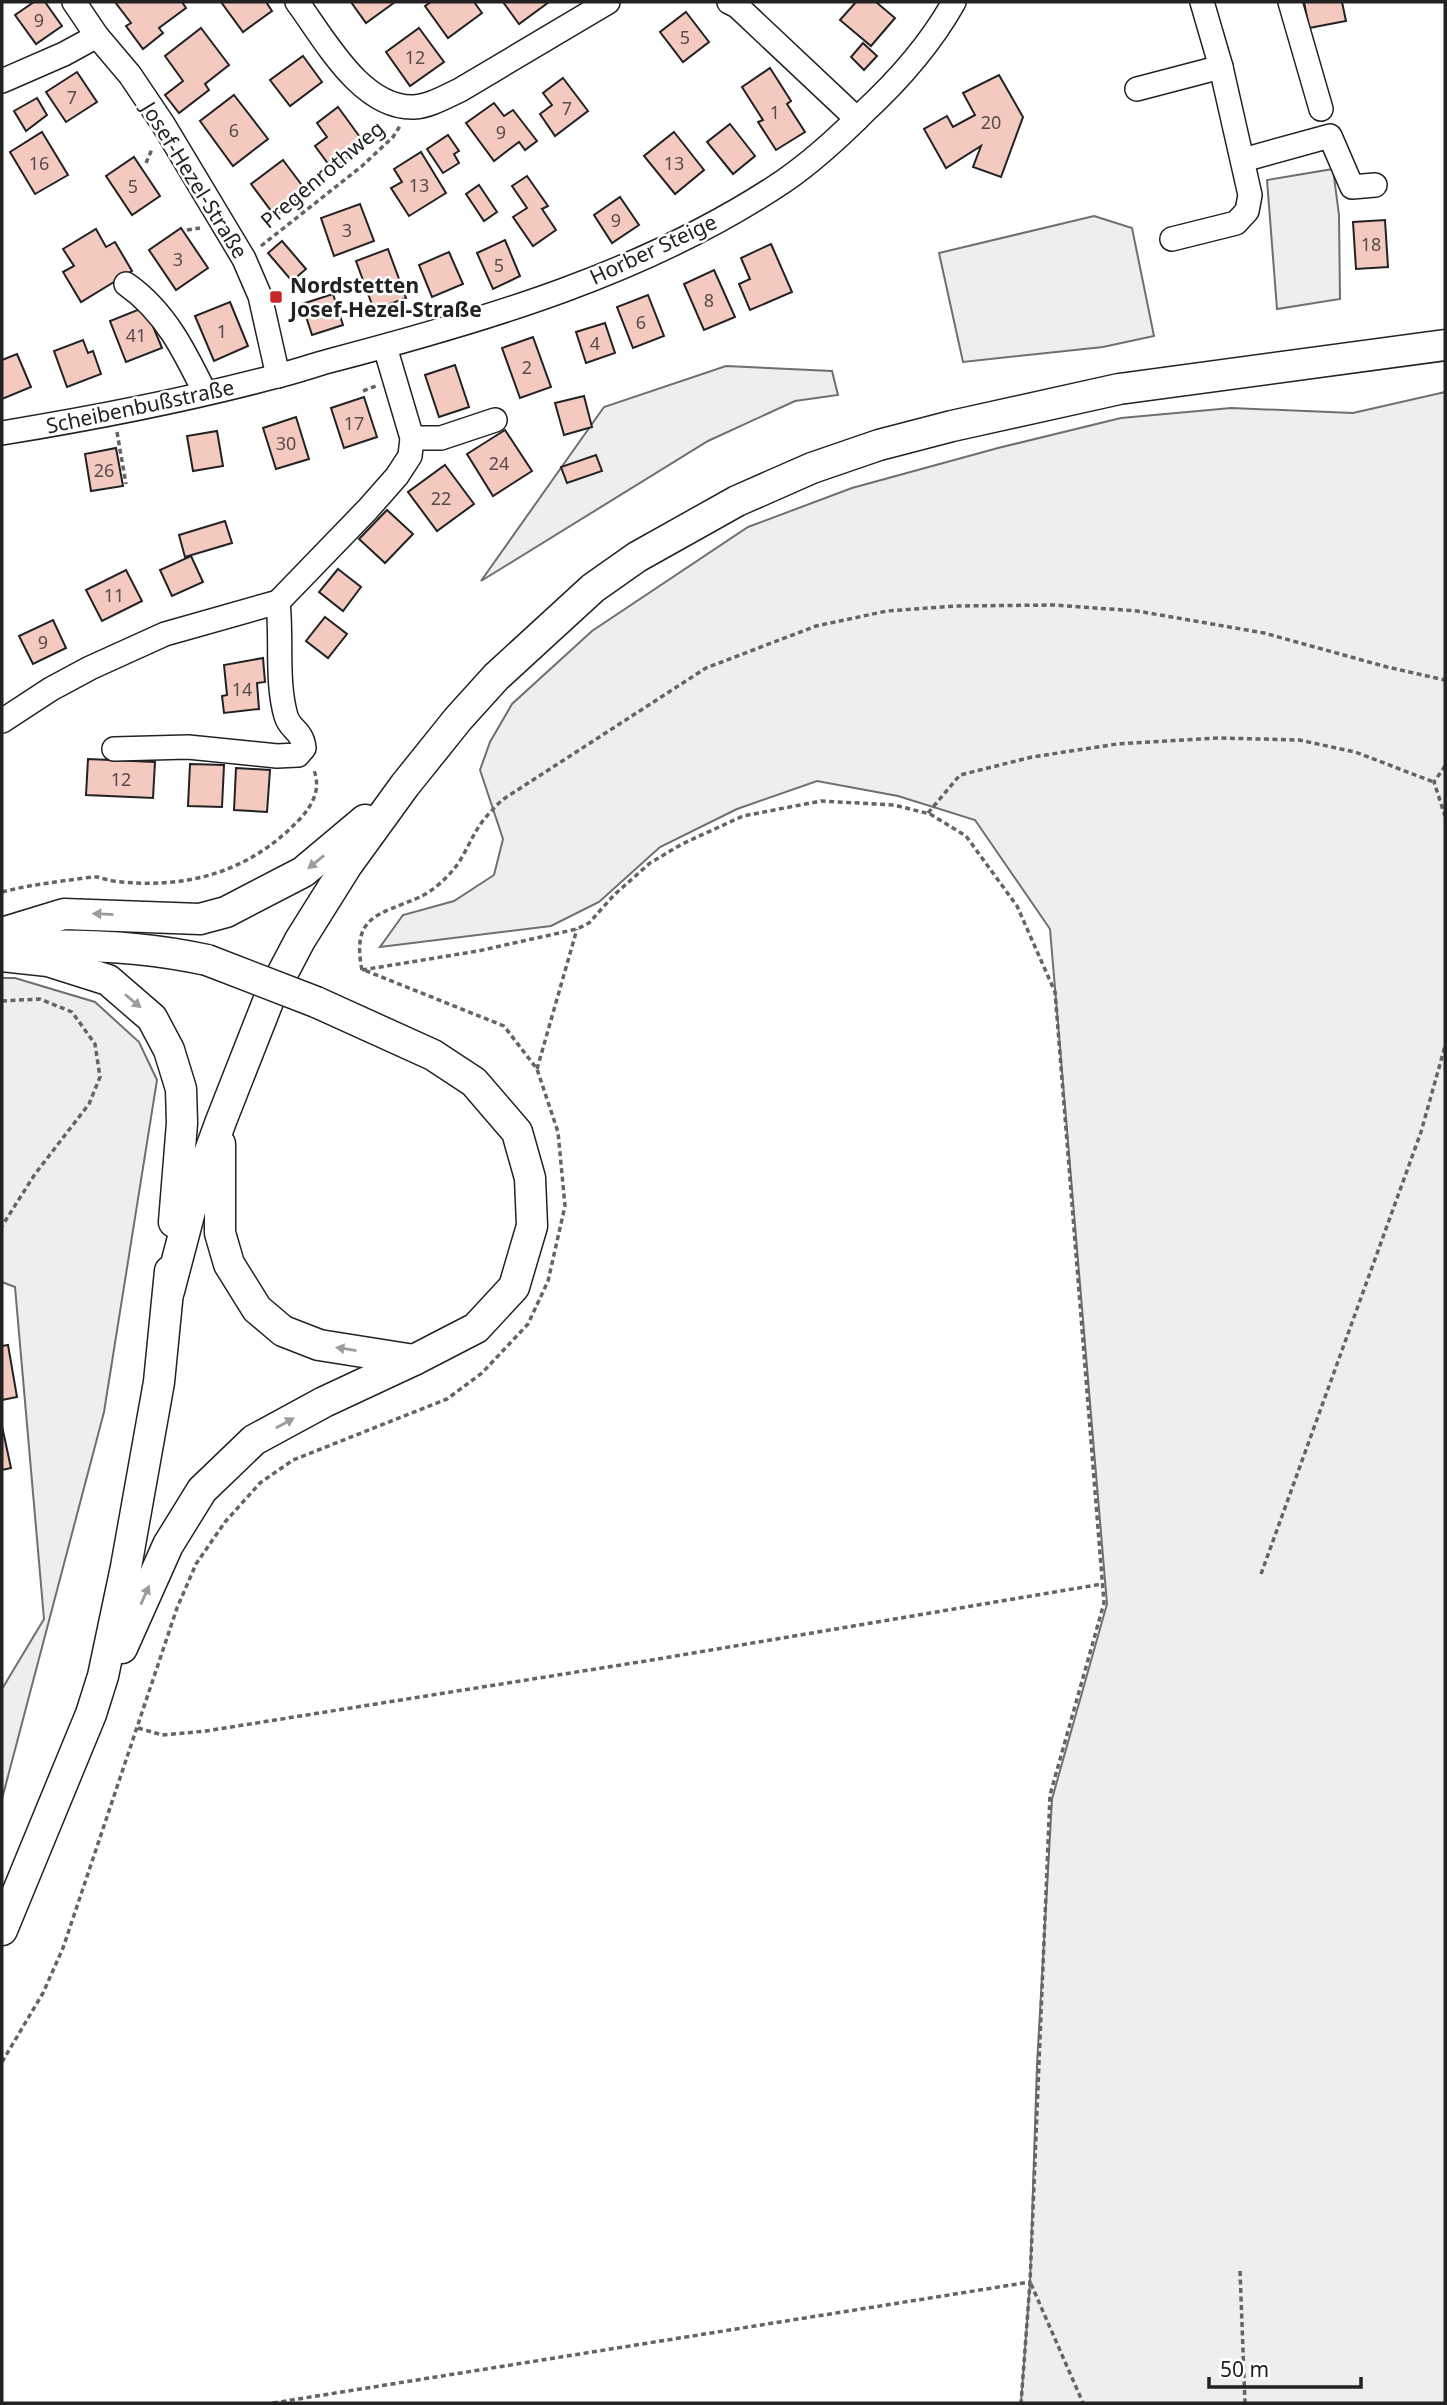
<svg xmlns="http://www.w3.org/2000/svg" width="1447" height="2405" viewBox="0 0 1447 2405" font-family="'Noto Sans',sans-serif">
	<rect width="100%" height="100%" fill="#fff"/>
	<g fill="#eee" stroke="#6f6f6f" stroke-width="2">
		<polygon points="1333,169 1339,215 1340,299 1277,309 1267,180"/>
		<polygon points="1094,216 1132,228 1154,336 1103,347 963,362 939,253"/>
		<polygon points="726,366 832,371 838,395 795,401 708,441 481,581 604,407"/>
		<polygon points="1445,392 1445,2403 1021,2403 1030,2282 1037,2065 1052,1799 1107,1604 1050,929 975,820 898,796 817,781 737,809 660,847 599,902 551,926 380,947 403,915 454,901 494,875 503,839 480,770 490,742 512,704 592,631 748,527 852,488 998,448 1121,418 1231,408 1353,413"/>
		<polygon points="2,978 15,978 95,1002 139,1042 157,1080 104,1412 2,1799 2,1689 44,1619 15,1287 2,1282"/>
	</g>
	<g fill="#f3c9c0" stroke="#222" stroke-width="2">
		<polygon points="34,2 45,2 62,26 36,44 15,15"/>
		<polygon points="115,2 182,2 186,8 159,28 163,33 143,49 126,26 131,23"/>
		<polygon points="221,2 266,2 272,11 243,32"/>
		<polygon points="351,2 395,2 366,23"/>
		<polygon points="431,2 474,2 482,13 448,38 425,6"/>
		<polygon points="503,2 549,2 519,24"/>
		<polygon points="856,2 876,2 895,18 871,46 840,20"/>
		<polygon points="1304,2 1342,2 1346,21 1309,28"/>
		<polygon points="686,12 709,42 683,62 660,32"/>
		<polygon points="201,28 229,65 205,84 209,90 179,113 165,95 183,81 165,56"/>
		<polygon points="419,28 444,62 410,86 386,52"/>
		<polygon points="863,43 877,56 864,70 851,57"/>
		<polygon points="303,56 322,82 290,106 270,80"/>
		<polygon points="770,68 791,101 787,104 805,132 776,150 758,122 763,120 742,87"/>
		<polygon points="77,72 97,102 66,122 46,92"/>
		<polygon points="999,75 1023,117 1001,177 973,167 981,146 946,168 924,129 947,116 953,127 975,115 963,93"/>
		<polygon points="563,78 588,111 555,136 540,114 552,105 543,93"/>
		<polygon points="234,95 268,139 233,166 200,121"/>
		<polygon points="37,98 47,115 26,131 14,111"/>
		<polygon points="494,103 504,116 513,110 537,141 525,150 519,142 494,161 466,123"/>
		<polygon points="338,107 365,144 332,169 315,146 327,137 317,123"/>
		<polygon points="730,124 755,156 733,174 707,142"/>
		<polygon points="42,132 68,175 35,194 10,152"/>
		<polygon points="674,132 704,170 675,194 644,156"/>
		<polygon points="448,135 459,151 454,154 459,163 443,173 427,149"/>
		<polygon points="421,152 446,193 409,216 391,188 402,182 394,169"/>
		<polygon points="134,157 160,196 132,215 106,176"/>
		<polygon points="283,160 307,192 275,216 251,184"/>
		<polygon points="527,176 548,206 542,209 556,230 533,246 513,217 527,208 512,186"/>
		<polygon points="479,185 497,212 484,221 466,194"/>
		<polygon points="620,197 639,225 612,243 594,215"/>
		<polygon points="360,204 374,241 334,256 321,218"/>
		<polygon points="1385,220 1388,267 1356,269 1353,222"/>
		<polygon points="181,228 208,268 176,290 149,250"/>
		<polygon points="96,229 106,247 115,242 132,271 81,302 63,272 74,266 63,249"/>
		<polygon points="505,240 520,276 493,289 477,253"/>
		<polygon points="282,241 306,269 292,281 268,253"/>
		<polygon points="771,244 792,292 750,310 739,284 750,279 741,258"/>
		<polygon points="388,249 406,298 374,310 356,261"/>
		<polygon points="449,252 463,284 432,297 419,265"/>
		<polygon points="714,270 735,317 704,330 684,284"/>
		<polygon points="333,294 343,325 312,335 302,304"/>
		<polygon points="648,295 664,336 633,348 617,307"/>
		<polygon points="230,302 248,346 214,361 195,316"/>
		<polygon points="145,307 162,348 126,362 110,321"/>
		<polygon points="605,323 615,353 586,363 576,332"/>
		<polygon points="533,337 551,387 520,398 502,348"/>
		<polygon points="83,340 88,353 93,351 101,374 67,387 54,351"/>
		<polygon points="17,354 31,387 2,399 2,360"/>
		<polygon points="455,365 469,407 439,417 425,375"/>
		<polygon points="584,396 592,427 564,435 555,403"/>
		<polygon points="364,397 377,437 344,448 331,408"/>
		<polygon points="296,417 309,459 276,469 263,428"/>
		<polygon points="505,430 532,471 493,496 467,454"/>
		<polygon points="217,431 223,466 193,471 187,436"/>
		<polygon points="116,448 123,486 91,491 85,454"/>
		<polygon points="596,455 602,471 567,483 561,467"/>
		<polygon points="445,465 474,504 437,531 408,492"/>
		<polygon points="387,510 413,534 385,563 359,539"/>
		<polygon points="225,521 232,543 185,557 179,535"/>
		<polygon points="191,556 203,582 172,596 160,570"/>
		<polygon points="338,569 361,587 343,611 319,592"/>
		<polygon points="126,570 142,601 102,621 86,590"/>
		<polygon points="325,617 347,634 328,658 306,641"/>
		<polygon points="53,620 66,648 33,664 19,636"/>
		<polygon points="263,658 265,682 257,683 259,709 224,713 222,696 227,695 224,665"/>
		<polygon points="88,759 155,762 153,798 86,795"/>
		<polygon points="190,764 224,765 222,807 188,806"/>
		<polygon points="236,768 270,770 267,812 234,810"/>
		<polygon points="8,1345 17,1397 2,1400 2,1346"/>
		<polygon points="2,1426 11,1468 2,1470"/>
	</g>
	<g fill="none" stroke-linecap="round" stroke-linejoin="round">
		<defs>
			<g id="minor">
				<polyline points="74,2 97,36 130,75 163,124 244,259 260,296 278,376"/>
				<path d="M297 2C324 38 361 109 414 107 430 106 445 97 460 90L608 2"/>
				<polyline points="729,2 737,6 857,119"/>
				<polyline points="1290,2 1321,109"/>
				<polyline points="2,81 64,54 97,36"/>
				<polyline points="1137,89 1221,67"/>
				<polyline points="1243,160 1330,136 1352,187 1375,185"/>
				<polyline points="1172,239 1236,223 1247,211 1250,195 1221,67 1202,2"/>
				<path d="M126 284C165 311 185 352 205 393"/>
				<path d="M2 433C94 418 187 400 277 376 294 372 311 366 329 361 486 320 649 272 784 181 813 161 838 138 862 114 898 81 930 45 954 2"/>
				<polyline points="412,438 441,438 495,420"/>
				<polyline points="2,721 51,689 90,668 165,634 278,602 367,510 397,476 410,456 412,438 385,347"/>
				<path d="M114 749 188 747 277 756 298 755 304 748C302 730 290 730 286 716 276 682 282 638 278 602"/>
			</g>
			<g id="major">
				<polyline points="2,933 64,914 200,919 226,912 303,872 365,820"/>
				<path d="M27 946C87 944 148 947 207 960"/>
				<polyline points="2,956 48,961 108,980 152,1018 169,1050 181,1089 182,1123 174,1222"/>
				<polyline points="220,1144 220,1233 229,1264 257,1309 283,1331 319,1345 414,1360"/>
				<polyline points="169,1291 195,1192 221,1121 269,999 300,940 347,865 405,785 458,719 496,677 593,588 637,557 737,501 812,468 879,445 952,426 1119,389 1445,345"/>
				<polyline points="122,1648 168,1545 202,1490 254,1440 324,1402 414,1360 476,1328 514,1287 532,1226 530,1178 517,1132 474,1082 433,1055 316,1002"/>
				<polyline points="2,1930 91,1714 103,1676 126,1567 159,1382 170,1271"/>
			</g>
		</defs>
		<use href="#minor" stroke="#222" stroke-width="26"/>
		<use href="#major" stroke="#222" stroke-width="33"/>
		<g stroke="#646464" stroke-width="3.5" stroke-dasharray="5 3.5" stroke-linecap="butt">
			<polyline points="146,163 152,149"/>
			<polyline points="187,230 200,228"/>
			<polyline points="261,246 362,166 393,137 400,126"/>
			<polyline points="363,391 376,386"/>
			<polyline points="117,432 126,484"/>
			<polyline points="1445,766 1434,782 1445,816"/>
			<polyline points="928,813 960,775 1032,757 1117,744 1219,738 1299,740 1355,752 1434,782"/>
			<path d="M2 892C25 886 47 883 70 880 79 879 89 877 97 877 102 878 107 880 113 881 185 890 248 873 299 820 313 805 322 788 313 768"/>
			<polyline points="362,970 478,951 577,929 589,923 614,895 650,863 682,844 743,816 821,801 894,805 930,814 966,836 1017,906 1055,992 1104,1603 1050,1795 1030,2282 1021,2403"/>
			<path d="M362 970C351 915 379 915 420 897 431 892 445 880 453 870 462 860 468 845 475 833 482 820 492 810 502 800L706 668 816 626 887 611 955 606 1054 605 1137 611 1264 633 1387 667 1445 680"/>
			<polyline points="2,1001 40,999 72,1012 95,1044 100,1077 89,1104 35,1174 2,1226"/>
			<polyline points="537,1069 577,929"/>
			<polyline points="1261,1574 1421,1132 1445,1046"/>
			<polyline points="138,1728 162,1735 206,1731 652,1660 1102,1584"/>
			<polyline points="2,2062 43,1993 63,1948 177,1608 196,1564 225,1522 260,1483 293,1460 447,1399 482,1373 528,1324 548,1281 565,1206 558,1132 537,1069 504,1026 364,970"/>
			<polyline points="1240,2271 1245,2403"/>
			<polyline points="1031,2284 1083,2403"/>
			<polyline points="273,2403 1030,2282"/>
		</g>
		<use href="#minor" stroke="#fff" stroke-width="23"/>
		<use href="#major" stroke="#fff" stroke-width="30"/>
		<defs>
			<polyline id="major-bridge" points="207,960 316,1002"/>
		</defs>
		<use href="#major-bridge" stroke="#222" stroke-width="33" stroke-linecap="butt"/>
		<use href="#major-bridge" stroke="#fff" stroke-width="30"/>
	</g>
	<defs><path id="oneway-solid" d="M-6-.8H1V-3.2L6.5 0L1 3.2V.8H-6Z" transform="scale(1.75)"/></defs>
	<g fill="#9c9c9c">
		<use href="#oneway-solid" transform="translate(316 862) rotate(141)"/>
		<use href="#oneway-solid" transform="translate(103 914) rotate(-177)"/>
		<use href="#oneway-solid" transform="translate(133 1001) rotate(40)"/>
		<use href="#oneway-solid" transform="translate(346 1349) rotate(-171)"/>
		<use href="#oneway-solid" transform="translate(285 1423) rotate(-29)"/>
		<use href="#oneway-solid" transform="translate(145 1595) rotate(-66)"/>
	</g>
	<rect fill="#c62828" stroke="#fff" stroke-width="2.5" x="269" y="290" width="14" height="14" rx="3.5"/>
	<g text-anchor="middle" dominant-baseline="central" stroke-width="5" stroke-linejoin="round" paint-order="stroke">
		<g font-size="18" fill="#564c4a">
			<text x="39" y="20">9</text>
			<text x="685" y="37">5</text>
			<text x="415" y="57">12</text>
			<text x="72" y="97">7</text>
			<text x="567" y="108">7</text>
			<text x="775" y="112">1</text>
			<text x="991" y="122">20</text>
			<text x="234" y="130">6</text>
			<text x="501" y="132">9</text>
			<text x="39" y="163">16</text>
			<text x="674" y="163">13</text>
			<text x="419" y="185">13</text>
			<text x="133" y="186">5</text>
			<text x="616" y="220">9</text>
			<text x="347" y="230">3</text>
			<text x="1371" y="244">18</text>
			<text x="178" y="259">3</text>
			<text x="499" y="265">5</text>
			<text x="709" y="300">8</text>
			<text x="641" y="322">6</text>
			<text x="222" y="331">1</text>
			<text x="136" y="335">41</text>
			<text x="595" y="343">4</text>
			<text x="527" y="367">2</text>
			<text x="354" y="423">17</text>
			<text x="286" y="443">30</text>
			<text x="499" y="463">24</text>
			<text x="104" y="470">26</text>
			<text x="441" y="498">22</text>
			<text x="114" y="595">11</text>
			<text x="43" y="642">9</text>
			<text x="242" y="689">14</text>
			<text x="121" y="779">12</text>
		</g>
		<g font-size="21" fill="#222" stroke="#fff">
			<text transform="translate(322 174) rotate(-40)">Pregenrothweg</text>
			<text transform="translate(195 180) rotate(58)">Josef-Hezel-Straße</text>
			<text transform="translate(653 249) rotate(-25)">Horber Steige</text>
			<text transform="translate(140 406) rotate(-12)">Scheibenbußstraße</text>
		</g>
		<g font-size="21" font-weight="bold" fill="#222" stroke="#fff" text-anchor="start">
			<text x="290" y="285">Nordstetten<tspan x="290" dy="24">Josef-Hezel-Straße</tspan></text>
		</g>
	</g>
	<rect width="1447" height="2405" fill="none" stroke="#222222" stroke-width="7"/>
	<path d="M1209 2377v10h152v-10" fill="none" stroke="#222222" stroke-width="3.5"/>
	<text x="1220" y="2377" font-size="21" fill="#222222" stroke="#ffffff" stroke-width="5" paint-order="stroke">50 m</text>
</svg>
